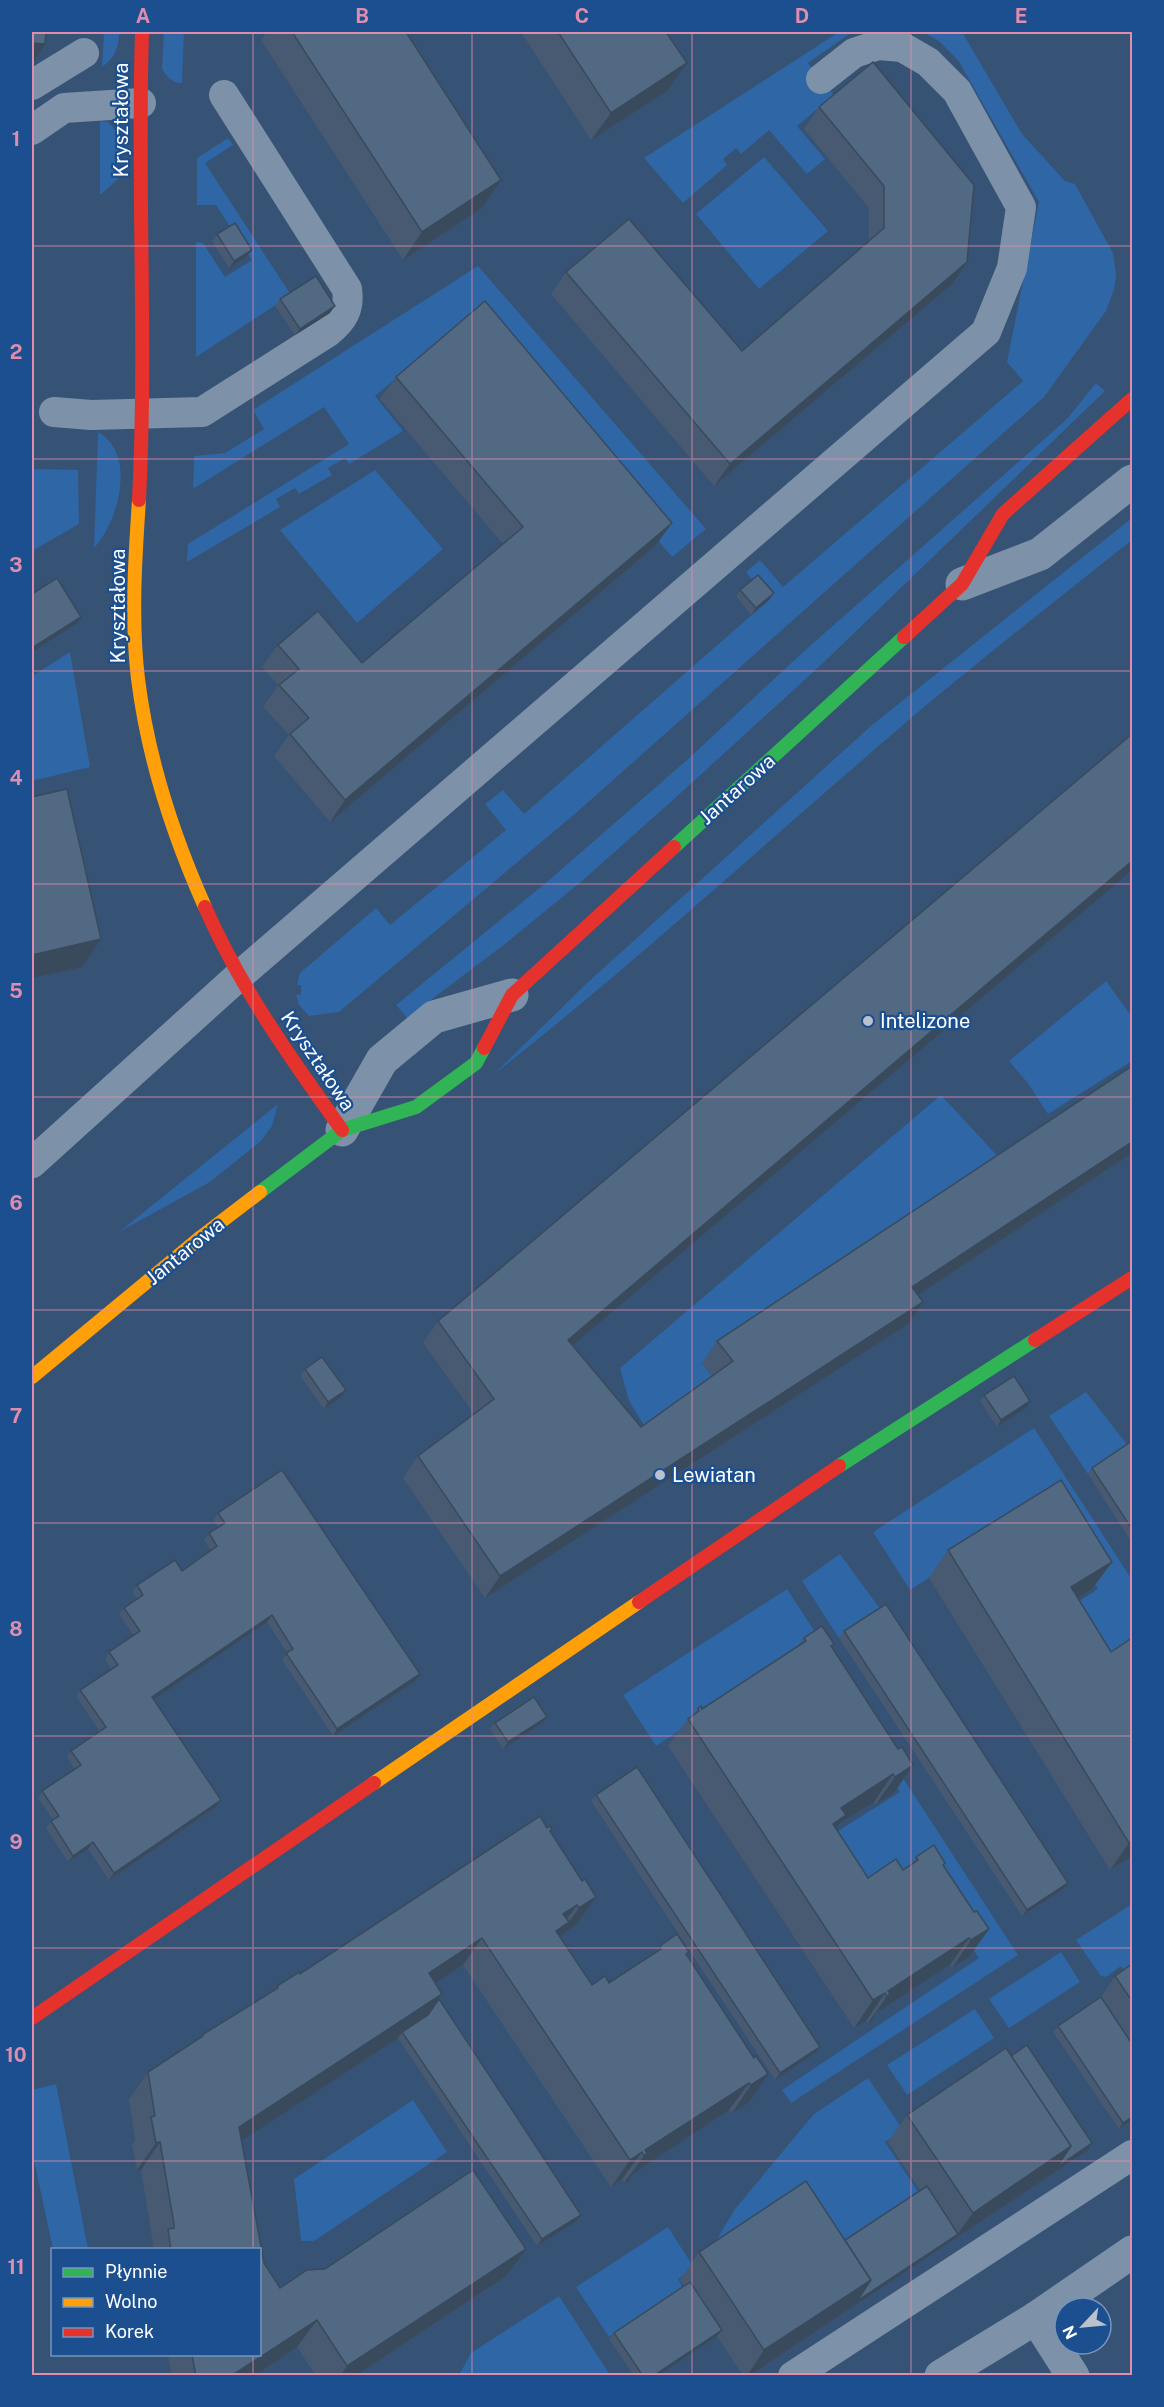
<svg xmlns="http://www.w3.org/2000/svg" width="1164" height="2407" viewBox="0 0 1164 2407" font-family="'Public Sans',sans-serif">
	<rect width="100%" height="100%" fill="#365274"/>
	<g fill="#2f66a5">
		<path d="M104 32H119C119 47 115 58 102 67Z"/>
		<path d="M164 32H184L182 83C172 83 167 77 162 69Z"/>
		<polygon points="839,32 852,32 808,63 834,95 797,126 825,159 807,174 769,130 741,154 736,148 723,159 727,165 683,203 644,158"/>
		<polygon points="923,32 962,32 1022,134 1065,181 1075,184 1113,253 1116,275 1114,290 1106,311 1044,397 576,813 339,1012 309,1016 299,1005 296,995 301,994 301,985 297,985 300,973 376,908 390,925 506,830 485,804 503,790 524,814 769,600 746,572 760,560 783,587 1023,381 1007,362 1039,202 958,60 939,41"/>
		<polygon points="100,121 108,122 117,132 118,179 100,195"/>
		<polygon points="228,138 233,145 205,163 291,295 196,357 196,242 203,243 225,277 252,260 216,205 197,205 197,158"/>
		<polygon points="764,157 828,231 759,289 696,214"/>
		<polygon points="478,266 706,529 672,557 469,317 375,396 403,431 349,464 345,458 328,468 332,475 299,494 295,488 276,499 280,507 187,562 188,544 349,444 324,407 193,489 194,456 225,453 264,429 253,410"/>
		<polygon points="1096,383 1105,391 821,665 673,800 582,881 505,944 407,1018 396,1005 548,881 687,760 802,653 1067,419"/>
		<path d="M98 432C137 454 119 521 94 548Z"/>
		<polygon points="32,469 78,470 79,524 32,551"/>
		<polygon points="375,470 443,549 357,623 280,530"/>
		<path d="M1132 518V540C1053 603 973 665 896 731 762 846 632 966 493 1075L587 983 872 725Z"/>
		<polygon points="70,652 90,767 32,781 32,676"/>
		<polygon points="1106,981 1132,1017 1132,1061 1048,1114 1027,1082 1009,1061"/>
		<polygon points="941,1095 1004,1163 702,1363 717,1383 649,1433 629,1401 620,1368"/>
		<polygon points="278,1104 272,1126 261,1141 210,1182 119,1232"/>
		<polygon points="1086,1392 1129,1447 1088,1474 1049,1416"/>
		<polygon points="1034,1428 1132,1580 1132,1648 1093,1674 1056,1616 1098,1589 1043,1504 910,1590 873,1532"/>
		<polygon points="840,1554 881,1610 839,1638 802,1581"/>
		<polygon points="787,1589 832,1658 834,1672 1018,1955 791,2103 782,2090 979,1958 916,1866 861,1889 827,1838 900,1792 805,1647 656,1746 623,1695"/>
		<polygon points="1132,1904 1132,1976 1130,1978 1121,1966 1106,1977 1100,1975 1076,1940"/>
		<polygon points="1061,1952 1080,1982 1009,2028 989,1999"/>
		<polygon points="975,2009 994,2038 907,2095 887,2065"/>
		<polygon points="868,2078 903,2130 885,2142 919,2193 821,2257 708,2254 735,2209 814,2114"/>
		<polygon points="56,2084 88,2249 53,2249 32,2151 32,2090"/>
		<polygon points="413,2100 447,2152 314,2241 301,2241 294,2179"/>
		<polygon points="668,2227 694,2268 678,2279 683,2288 609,2337 576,2287"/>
		<polygon points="559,2296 610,2375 459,2375 471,2353"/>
	</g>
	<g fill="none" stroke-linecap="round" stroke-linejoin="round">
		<g stroke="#7d92a8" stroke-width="30">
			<polyline points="32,85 84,53"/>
			<polyline points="32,130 64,108 141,103"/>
			<path d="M54 412 91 415 202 412 328 332C343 320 350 309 347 289L224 95"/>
			<polyline points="32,1163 240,975 986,332 1012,268 1021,207 957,91 928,62 902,47 878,45 854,53 821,79"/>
			<polyline points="793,2376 1132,2155"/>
		</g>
		<g stroke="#7d92a8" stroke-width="33">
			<polyline points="962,584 1040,554 1132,481"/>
			<polyline points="342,1130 382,1060 434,1017 512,995"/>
			<polyline points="1036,2318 1073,2376"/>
			<polyline points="941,2376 1036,2318 1132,2252"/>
		</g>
		<g stroke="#30b455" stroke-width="14">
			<polyline points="674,847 904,637"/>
			<polyline points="260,1192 342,1130 416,1107 476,1063 484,1048"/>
			<polyline points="839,1466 1035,1340"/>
		</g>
		<g stroke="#ff9f0a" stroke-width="14">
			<path d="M139 500C135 559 131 620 138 679 148 759 172 833 205 907"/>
			<polyline points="32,1377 201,1237 260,1192"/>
			<polyline points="374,1783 639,1602"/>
		</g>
		<g stroke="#e5322d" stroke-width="14">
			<path d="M139 500C147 344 137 188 142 32"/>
			<polyline points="904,637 962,584 1003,514 1132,399"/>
			<path d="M205 907C240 987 291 1059 342 1130"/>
			<polyline points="484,1048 512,995 674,847"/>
			<polyline points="1035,1340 1132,1278"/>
			<polyline points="639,1602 839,1466"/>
			<polyline points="32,2018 374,1783"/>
		</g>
	</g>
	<g fill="#475a72">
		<polygon points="267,32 406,32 482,208 403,260 261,40"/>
		<polygon points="521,32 666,32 667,91 591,140"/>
		<polygon points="873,62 952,284 714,486 551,294 566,272 742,351 869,241 869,208 804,129 819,107"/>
		<polygon points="217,234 252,250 247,256 229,268 212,241"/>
		<polygon points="280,299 330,313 295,335 275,306"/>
		<polygon points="396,377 656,545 330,822 274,756 289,735 263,707 278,685 262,667 278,645 362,663 503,544 380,399"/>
		<polygon points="740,590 774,593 769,600 751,615 736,596"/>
		<polygon points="1132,1066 1132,1153 918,1295 923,1302 908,1324 485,1598 403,1478 418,1456 474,1414 423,1343 438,1321 573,1345 641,1427 712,1376 702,1363 717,1341"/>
		<polygon points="305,1369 346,1390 341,1397 324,1409 300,1376"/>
		<polygon points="984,1395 1026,1408 997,1427 980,1401"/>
		<polygon points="1132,1441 1132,1543 1088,1474 1092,1468"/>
		<polygon points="218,1513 415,1681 333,1736 282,1660 287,1653 267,1622 153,1699 221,1800 217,1806 109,1880 88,1849 68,1862 46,1828 53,1820 38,1798 42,1791 75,1770 67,1757 71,1751 100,1732 76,1696 80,1690 111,1669 105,1659 109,1652 134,1636 119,1614 124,1608 137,1599 132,1592 137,1585 182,1571 211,1551 204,1540 209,1533 218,1527 213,1520"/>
		<polygon points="948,1550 1112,1562 1092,1589 1078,1598 1132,1856 1110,1870 929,1578"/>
		<polygon points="844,1631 1063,1889 1022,1916 839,1638"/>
		<polygon points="804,1638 834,1644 831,1648 898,1749 913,1765 894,1793 876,1804 874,1802 840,1823 836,1829 868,1878 903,1870 910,1865 916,1857 945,1863 943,1866 974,1912 989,1929 969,1957 952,1968 950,1965 876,2013 871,2022 868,2023 866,2021 854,2028 668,1746 688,1719 692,1716 698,1708 702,1709 798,1646"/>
		<polygon points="547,1717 542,1723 503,1749 490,1729 495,1723"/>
		<polygon points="596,1795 815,2053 775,2080 591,1801"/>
		<polygon points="550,1832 582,1881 596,1897 577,1924 559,1936 592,1985 609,1983 654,1954 660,1946 689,1952 687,1955 754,2058 749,2102 732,2113 729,2110 634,2173 628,2181 624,2183 622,2179 611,2187 463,1965 436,1983 442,1994 439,1999 581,2215 577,2221 537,2246 398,2038 242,2140 264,2263 280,2288 506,2276 355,2376 316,2376 297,2347 254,2376 172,2376 168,2355 260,2355 260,2250 154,2250 141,2170 137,2170 132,2145 135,2140 129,2100 148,2072 199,2039 202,2035 274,1990 277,1986"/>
		<polygon points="1132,1964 1132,2120 1119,2129 1053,2032 1058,2026 1101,1997 1115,1976"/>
		<polygon points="1011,2056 1092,2143 1088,2150 749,2376 743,2376 717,2336 658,2376 634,2376 609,2339 614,2333 684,2286 680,2280 699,2252 845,2240 920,2190 888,2142 907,2115"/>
	</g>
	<g fill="#394a5c">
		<polygon points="32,43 45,44 32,64"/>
		<polygon points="687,63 667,91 591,140 611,113"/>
		<polygon points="501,180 482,208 403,260 422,232"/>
		<polygon points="252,250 247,256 229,268 234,261"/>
		<polygon points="967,262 952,284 714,486 730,464"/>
		<polygon points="335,306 330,313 295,335 300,329"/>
		<polygon points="672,523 656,545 330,822 345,800"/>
		<polygon points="774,593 769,600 751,615 756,608"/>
		<polygon points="81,617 77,623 32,652 32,648"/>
		<polygon points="1132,861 1132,870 553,1362 568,1340"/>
		<polygon points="101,939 82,967 32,978 32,955"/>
		<polygon points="1132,1142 1132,1153 897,1309 912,1287"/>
		<polygon points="923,1302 908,1324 485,1598 500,1576"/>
		<polygon points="346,1390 341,1397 324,1409 328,1402"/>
		<polygon points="1030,1401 1026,1408 997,1427 1001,1420"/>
		<polygon points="1112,1562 1092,1589 1051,1614 1071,1587"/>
		<polygon points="272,1615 267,1622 147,1704 152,1697"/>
		<polygon points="420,1674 415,1681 333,1736 337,1729"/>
		<polygon points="547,1717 542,1723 503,1749 508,1742"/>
		<polygon points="913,1765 894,1793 876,1804 895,1777"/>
		<polygon points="893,1774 874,1802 840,1823 827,1843 813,1852 841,1808"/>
		<polygon points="221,1800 217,1806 109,1880 114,1873"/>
		<polygon points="1132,1841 1132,1856 1110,1870 1129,1843"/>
		<polygon points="93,1842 88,1849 68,1862 73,1856"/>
		<polygon points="1068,1883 1063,1889 1022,1916 1027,1910"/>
		<polygon points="596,1897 577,1924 560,1936 552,1936 563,1914 577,1905 561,1927 569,1922 579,1908"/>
		<polygon points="989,1929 969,1957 952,1968 971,1940"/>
		<polygon points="482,1938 463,1965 416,1996 429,1973"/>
		<polygon points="969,1938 950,1965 876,2013 871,2022 868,2023 887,1996 888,1991"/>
		<polygon points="885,1993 866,2021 854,2028 873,2000"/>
		<polygon points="442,1994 423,2021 402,2032 398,2038 220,2155 239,2127"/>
		<polygon points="820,2047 815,2053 775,2080 780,2073"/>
		<polygon points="768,2074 749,2102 732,2113 751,2085"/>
		<polygon points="749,2083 729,2110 634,2173 628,2181 624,2183 644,2156 645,2150"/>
		<polygon points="1132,2117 1132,2120 1119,2129 1123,2123"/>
		<polygon points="160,2142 141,2170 137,2170 156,2143"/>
		<polygon points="1092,2143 1088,2150 953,2240 973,2213 1071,2146"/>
		<polygon points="642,2152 622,2179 611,2187 630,2160"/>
		<polygon points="581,2215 577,2221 537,2246 542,2239"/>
		<polygon points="958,2234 953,2240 749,2376 747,2376 764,2350 871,2280"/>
		<polygon points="526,2249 506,2276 355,2376 340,2376 347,2366"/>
		<polygon points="317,2320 297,2347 254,2376 231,2376"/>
		<polygon points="722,2330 717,2336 658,2376 653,2376"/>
	</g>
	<g fill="#526984" stroke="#394a5c" stroke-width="1.5">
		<polygon points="32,32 46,32 45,44 32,43"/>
		<polygon points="292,32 406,32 501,180 422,232"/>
		<polygon points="558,32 666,32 687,63 611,113"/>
		<polygon points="873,62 974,185 967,262 730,464 566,272 629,219 742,351 884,228 884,186 819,107"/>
		<polygon points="235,223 252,250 234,261 217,234"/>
		<polygon points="316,276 335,306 300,329 280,299"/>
		<polygon points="485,301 672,523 345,800 290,734 309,718 279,685 299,669 278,645 318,611 362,663 523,527 396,377"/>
		<polygon points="758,575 774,593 756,608 740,590"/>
		<polygon points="57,578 81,617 32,648 32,594"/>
		<polygon points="1132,734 1132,861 568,1340 641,1427 733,1361 717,1341 1132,1066 1132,1142 912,1287 923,1302 500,1576 418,1456 494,1399 438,1321"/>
		<polygon points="67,789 101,939 32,955 32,797"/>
		<polygon points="322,1357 346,1390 328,1402 305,1369"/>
		<polygon points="1014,1376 1030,1401 1001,1420 984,1395"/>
		<polygon points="1132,1441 1132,1529 1092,1468"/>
		<polygon points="282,1470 420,1674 337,1729 286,1653 293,1649 272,1615 152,1697 221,1800 114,1873 93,1842 73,1856 51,1821 59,1816 42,1791 81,1765 71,1751 106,1727 80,1690 118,1665 109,1652 140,1631 124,1608 143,1595 137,1585 175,1560 182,1571 217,1546 209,1533 225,1523 218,1513"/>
		<polygon points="1061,1480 1112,1562 1071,1587 1111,1652 1132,1638 1132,1841 1129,1843 948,1550"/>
		<polygon points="886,1604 1068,1883 1027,1910 844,1631"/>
		<polygon points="822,1626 834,1644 831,1646 898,1749 902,1747 913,1765 895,1777 893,1774 841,1808 846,1815 833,1824 868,1878 896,1859 903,1870 918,1860 916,1857 934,1845 945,1863 943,1865 974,1912 977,1911 989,1929 971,1940 969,1938 888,1991 890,1994 887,1996 885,1993 873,2000 688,1719 699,1711 698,1708 701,1706 702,1709 806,1641 804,1638"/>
		<polygon points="534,1697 547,1717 508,1742 495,1723"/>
		<polygon points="637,1767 820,2047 780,2073 596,1795"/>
		<polygon points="540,1816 547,1828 550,1826 552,1829 550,1831 582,1881 585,1879 596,1897 579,1908 577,1905 563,1914 569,1922 556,1931 592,1985 605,1976 609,1983 661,1949 660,1946 677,1934 689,1952 686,1954 754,2058 756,2056 768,2074 751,2085 749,2083 645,2150 647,2153 644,2156 642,2152 630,2160 482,1938 429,1973 442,1994 239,2127 264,2263 280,2288 307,2270 325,2269 473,2170 526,2249 347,2366 317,2320 231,2376 196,2376 192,2355 260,2355 260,2250 171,2250 168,2229 174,2228 174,2224 160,2142 156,2143 151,2117 155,2116 148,2072 203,2036 202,2035 278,1988 277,1986 299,1972 300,1974"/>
		<polygon points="1132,1964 1132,2001 1115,1976"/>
		<polygon points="1101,1997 1132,2044 1132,2117 1123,2123 1058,2026"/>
		<polygon points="439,1999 581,2215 542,2239 402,2032 428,2015"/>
		<polygon points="1027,2045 1092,2143 1057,2167 1071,2146 1011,2056"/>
		<polygon points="1006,2048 1071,2146 973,2213 907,2115"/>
		<polygon points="806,2181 871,2280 764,2350 699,2252"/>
		<polygon points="927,2186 958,2234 857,2301 871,2280 845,2240"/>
		<polygon points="690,2282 722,2330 653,2376 643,2376 614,2333"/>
	</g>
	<path fill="none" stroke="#e08cad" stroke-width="1.5" stroke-opacity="0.55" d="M253 32V2250M472 32V2376M692 32V2376M911 32V2376M32 246H1132M32 459H1132M32 671H1132M32 884H1132M32 1097H1132M32 1310H1132M32 1523H1132M32 1736H1132M32 1948H1132M32 2161H1132M253 2354V2376"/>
	<g fill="#b9c2ce" stroke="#1b4f8f" stroke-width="2">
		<circle cx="868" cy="1021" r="6"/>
		<circle cx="660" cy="1475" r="6"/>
	</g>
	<g text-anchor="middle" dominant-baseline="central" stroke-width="4.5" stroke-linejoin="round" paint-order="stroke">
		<g font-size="20" fill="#fff" stroke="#1b4f8f">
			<text transform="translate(121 120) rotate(-90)">Kryształowa</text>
			<text transform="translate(118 606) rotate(-90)">Kryształowa</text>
			<text transform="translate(737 789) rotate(-42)">Jantarowa</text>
			<text transform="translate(318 1061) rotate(56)">Kryształowa</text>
			<text transform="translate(185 1251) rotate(-39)">Jantarowa</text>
		</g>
		<g font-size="20" fill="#fff" stroke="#1b4f8f" text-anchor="start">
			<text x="880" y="1021">Intelizone</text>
			<text x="672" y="1475">Lewiatan</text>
		</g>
	</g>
	<rect width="1164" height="2407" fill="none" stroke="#1b4f8f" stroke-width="66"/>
	<rect x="51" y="2248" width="210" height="108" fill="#1b4f8f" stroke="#7695bc" stroke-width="1.5"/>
	<rect x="63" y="2268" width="30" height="9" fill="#30b455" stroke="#7695bc" stroke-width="1.5"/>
	<text x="105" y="2278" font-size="18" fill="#ffffff">Płynnie</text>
	<rect x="63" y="2298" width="30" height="9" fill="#ff9f0a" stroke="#7695bc" stroke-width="1.5"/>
	<text x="105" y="2308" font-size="18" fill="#ffffff">Wolno</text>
	<rect x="63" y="2328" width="30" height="9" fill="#e5322d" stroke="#7695bc" stroke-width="1.5"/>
	<text x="105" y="2338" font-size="18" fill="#ffffff">Korek</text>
	<g transform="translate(1083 2326) rotate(244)"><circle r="28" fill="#1b4f8f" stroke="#7695bc" stroke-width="1.5"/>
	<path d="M0-4.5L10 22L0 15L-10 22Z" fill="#b9c2ce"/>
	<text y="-9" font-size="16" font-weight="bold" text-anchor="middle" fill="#ffffff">N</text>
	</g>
	<rect x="33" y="33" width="1098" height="2341" fill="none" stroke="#e08cad" stroke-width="2"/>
	<g font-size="20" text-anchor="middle" font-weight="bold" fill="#e08cad">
		<text x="143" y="23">A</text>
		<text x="362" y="23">B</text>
		<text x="582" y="23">C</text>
		<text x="802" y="23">D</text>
		<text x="1021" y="23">E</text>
		<text x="16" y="146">1</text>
		<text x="16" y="359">2</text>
		<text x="16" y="572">3</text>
		<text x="16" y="785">4</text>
		<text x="16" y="998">5</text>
		<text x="16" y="1210">6</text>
		<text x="16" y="1423">7</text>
		<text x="16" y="1636">8</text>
		<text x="16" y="1849">9</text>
		<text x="16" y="2062">10</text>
		<text x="16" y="2274">11</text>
	</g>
</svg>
